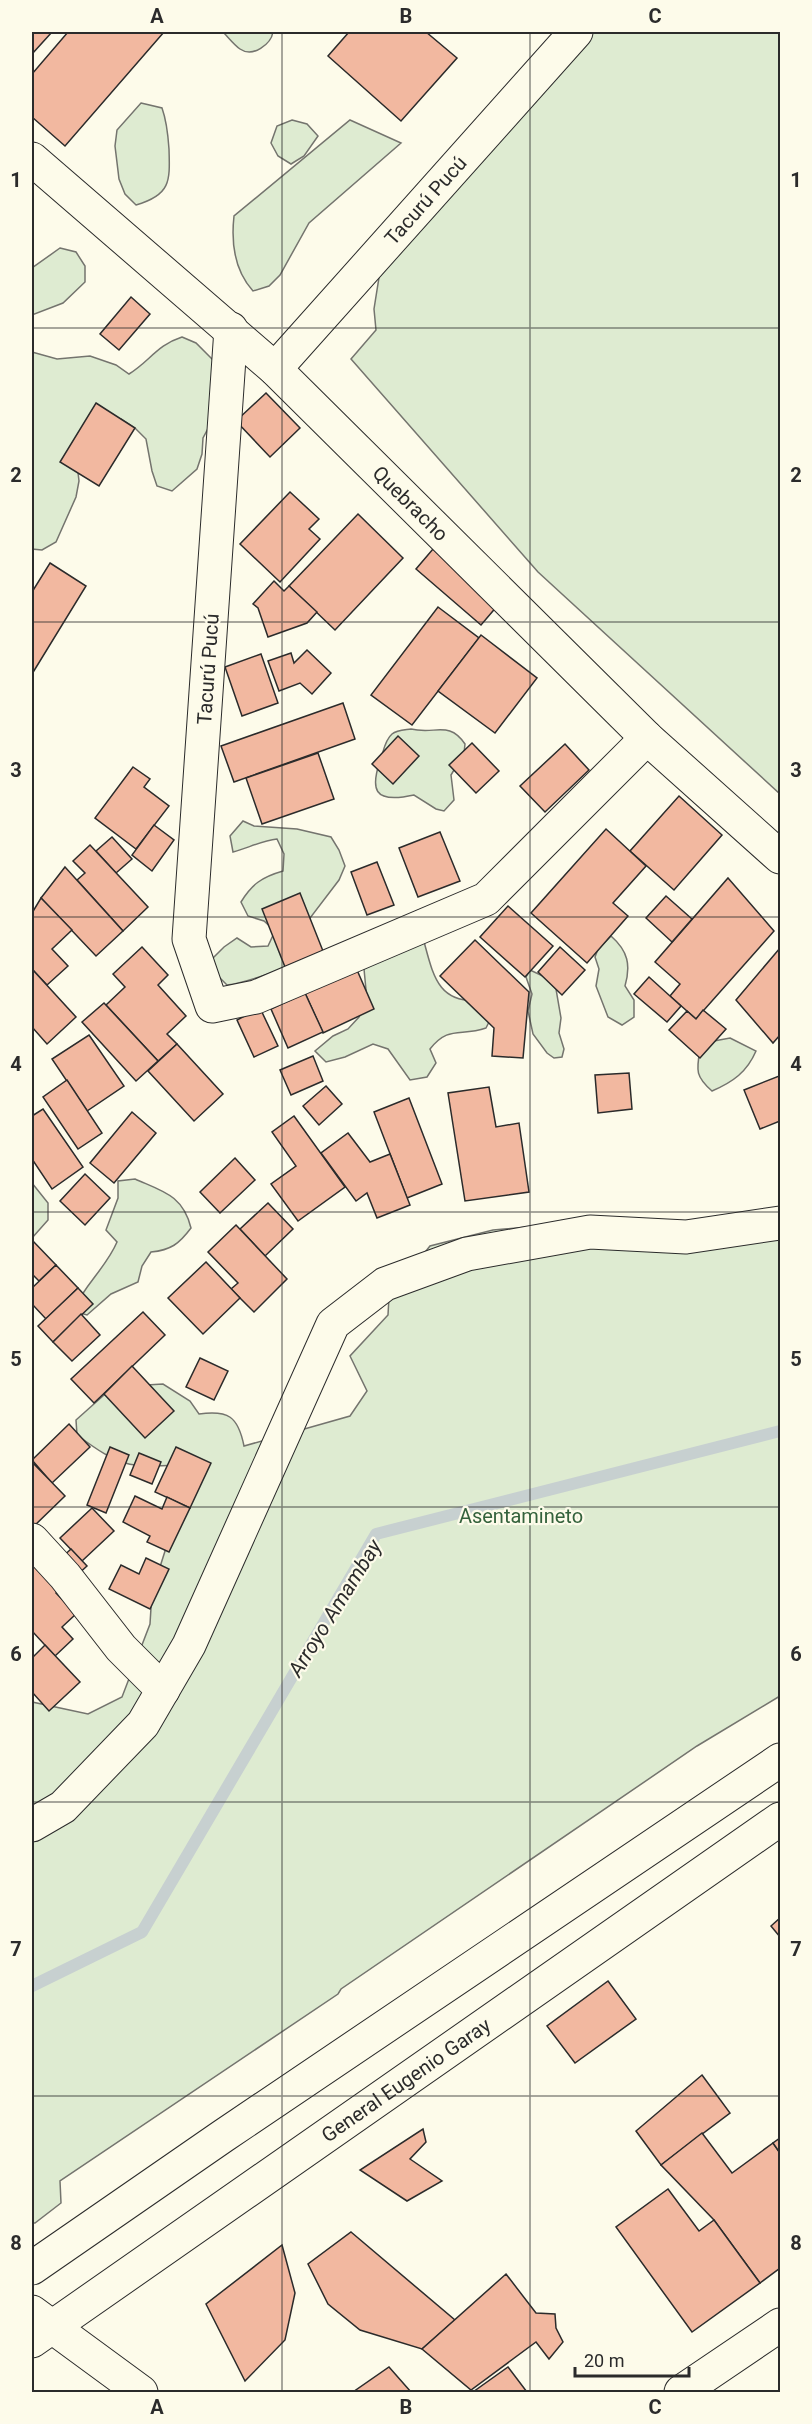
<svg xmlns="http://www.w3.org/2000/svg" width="812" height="2424" viewBox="0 0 812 2424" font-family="Roboto,sans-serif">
	<rect width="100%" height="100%" fill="#fdfbea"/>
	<g fill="#deebd1" stroke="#74746e" stroke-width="1.5">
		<path d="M223 32H273C271 44 253 58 240 49 234 45 228 37 223 32Z"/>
		<polygon points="570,32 780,32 780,794 538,572 351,359 376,330 374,309 384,246"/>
		<path d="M141 103 162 108C167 122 168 134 169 149 170 181 171 195 136 205L125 194 119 179 115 146 117 130Z"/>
		<polygon points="292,120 307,124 318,136 304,156 291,164 278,156 271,143 277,126"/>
		<path d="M350 120 401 143 309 223 280 275 269 286 253 291C234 270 231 243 234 216Z"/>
		<polygon points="60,248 76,252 85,266 85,282 63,303 32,315 32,268"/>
		<path d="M182 337 196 343 218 365V410L203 438 202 454 197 469 172 491 157 486 152 471 146 439 135 428 121 419 77 464 79 481 76 497 56 542 42 550 32 549V352L57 359 90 356 116 365 129 374C150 361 157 345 182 337Z"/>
		<path d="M411 729C435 735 449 720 465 744L464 753 451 775 454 800 444 811 436 809 414 795C373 804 369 790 382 755 384 748 386 739 392 734 397 730 405 730 411 729Z"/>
		<path d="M243 821 254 826 297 829 331 837 339 850 345 866 339 880 310 918 294 967C270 971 252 982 227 985L215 973 212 959 224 947 237 938 251 947 268 946 275 931 264 921 248 916 241 902C252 884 262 877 283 871L284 854 277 839C261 841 248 848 233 852L230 836Z"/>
		<path d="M611 936C628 951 631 965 625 986L634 1000V1017L622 1025 608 1017 596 986 599 969 595 957 598 949Z"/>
		<path d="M423 938C433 974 437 1005 482 1000L495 1010 486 1028C460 1037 449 1025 430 1049L436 1063 427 1077 410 1080 388 1049 373 1044 345 1057 326 1062 315 1051 333 1036 348 1029 359 1017 367 1000 364 969Z"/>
		<polygon points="530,970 545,977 556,989 561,1018 559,1033 564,1049 562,1057 554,1058 547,1053 533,1034 528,1011 532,994 526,977"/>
		<path d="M730 1038 756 1051C747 1072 733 1082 712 1091 696 1077 696 1071 700 1050L714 1041Z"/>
		<path d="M135 1179C162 1191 183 1195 191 1228 179 1244 171 1250 151 1252L142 1266 138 1282 111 1294 87 1315 73 1311C84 1285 106 1268 117 1242L106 1230 118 1198V1181Z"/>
		<polygon points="32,1183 48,1203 48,1220 32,1238"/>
		<path d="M780 1215V1696L697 1746 341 1989 338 1994 60 2181 61 2203 35 2223H32V1702L88 1714 122 1697 150 1624 152 1592 173 1526 184 1465C129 1467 123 1469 77 1435L76 1420 113 1387 163 1384 190 1401 199 1414C228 1410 238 1416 244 1446L350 1416 367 1391 350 1356 388 1315 389 1297 430 1246 493 1230 562 1224 634 1229Z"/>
	</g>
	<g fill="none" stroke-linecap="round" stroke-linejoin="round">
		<polyline stroke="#c7d0d0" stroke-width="12" points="32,1986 142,1932 376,1534 780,1431"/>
	</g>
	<g fill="#f2b8a0" stroke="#2b2b2b" stroke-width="1.5">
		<polygon points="32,32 52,32 32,54"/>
		<polygon points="68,32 164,32 65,146 32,117 32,74"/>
		<polygon points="349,32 426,32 457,58 401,121 328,56"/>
		<polygon points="131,297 150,314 119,350 100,334"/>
		<polygon points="266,393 300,428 270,457 236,421"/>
		<polygon points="96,403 135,428 99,486 60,462"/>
		<polygon points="290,492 319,519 309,529 320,539 280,582 240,544"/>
		<polygon points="358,514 403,558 335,630 289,586"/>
		<polygon points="433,549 498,605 481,625 416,569"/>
		<polygon points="50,563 86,586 32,674 32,592"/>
		<polygon points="274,581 284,591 289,586 317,612 307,623 268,637 258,608 253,604"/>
		<polygon points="438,607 479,638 412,725 371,695"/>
		<polygon points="481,635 537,678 495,733 438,691"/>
		<polygon points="307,650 331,673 312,694 300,683 279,691 268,661 291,653 294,663"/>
		<polygon points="261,654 278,703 242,716 225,667"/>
		<polygon points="343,703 355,739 234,782 221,746"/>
		<polygon points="398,736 419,756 393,784 372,764"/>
		<polygon points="472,743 499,771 476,793 449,765"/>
		<polygon points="565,744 589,770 545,812 520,786"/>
		<polygon points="318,753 334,799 262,824 246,778"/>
		<polygon points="133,767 150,779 144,787 169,806 136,849 95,818"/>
		<polygon points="679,796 722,835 674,890 630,851"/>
		<polygon points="154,825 174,840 152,871 132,855"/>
		<polygon points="606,829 646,866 613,903 628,916 587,963 531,913"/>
		<polygon points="440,832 460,881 418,897 399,848"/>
		<polygon points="112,837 132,859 116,873 96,851"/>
		<polygon points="90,845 148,907 123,931 77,880 85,873 73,861"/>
		<polygon points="377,862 394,905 367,915 351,872"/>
		<polygon points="65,867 123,931 96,956 41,898"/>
		<polygon points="728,878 774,931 696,1019 670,996 680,984 655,962"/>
		<polygon points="300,893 323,951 285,967 262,909"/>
		<polygon points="666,896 692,919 672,942 646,918"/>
		<polygon points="41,898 72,930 52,949 68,966 47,985 32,969 32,913"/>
		<polygon points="508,906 553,946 525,977 480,937"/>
		<polygon points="475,940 529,992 523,1058 492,1056 494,1028 440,976"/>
		<polygon points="142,947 168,975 158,985 186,1016 167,1034 177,1044 158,1061 106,1005 125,987 113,974"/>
		<polygon points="560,947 585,970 562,995 538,972"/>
		<polygon points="780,948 780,1035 773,1043 736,1000"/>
		<polygon points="32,969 76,1017 47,1044 32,1027"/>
		<polygon points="357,970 374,1009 323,1033 305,993"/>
		<polygon points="649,977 681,1006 667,1022 634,994"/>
		<polygon points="305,993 323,1032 288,1048 271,1009"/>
		<polygon points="104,1003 158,1061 136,1081 82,1022"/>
		<polygon points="260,1008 278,1046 254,1057 237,1020"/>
		<polygon points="703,1010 726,1029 700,1058 669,1030 687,1011 696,1019"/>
		<polygon points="89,1035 124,1086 87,1111 52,1059"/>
		<polygon points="177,1044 223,1094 194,1121 148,1071"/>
		<polygon points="313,1056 323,1081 291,1095 280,1070"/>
		<polygon points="629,1073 632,1109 598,1113 595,1075"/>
		<polygon points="779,1076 780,1121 760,1129 744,1090"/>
		<polygon points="67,1080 102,1133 78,1149 43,1097"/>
		<polygon points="326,1086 342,1104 319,1125 303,1106"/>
		<polygon points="489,1087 496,1127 519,1123 529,1192 465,1201 448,1093"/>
		<polygon points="409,1098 442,1184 407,1198 374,1112"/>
		<polygon points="43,1109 83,1167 52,1189 32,1159 32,1116"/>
		<polygon points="132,1112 156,1133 114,1183 90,1163"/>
		<polygon points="294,1116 345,1187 298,1221 271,1184 296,1166 272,1132"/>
		<polygon points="348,1133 370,1162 390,1154 410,1205 377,1218 367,1193 356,1201 321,1153"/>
		<polygon points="235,1158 255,1180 220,1213 200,1192"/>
		<polygon points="85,1174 110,1198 85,1225 60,1201"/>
		<polygon points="268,1203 293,1229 265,1256 240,1229"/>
		<polygon points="236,1225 287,1279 254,1312 231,1289 238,1283 208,1252"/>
		<polygon points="32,1240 56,1265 39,1281 32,1274"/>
		<polygon points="206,1262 240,1298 203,1334 168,1298"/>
		<polygon points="56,1265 78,1288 46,1319 32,1304 32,1288"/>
		<polygon points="78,1288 93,1304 53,1342 38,1326"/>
		<polygon points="143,1312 165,1335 94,1403 71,1379"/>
		<polygon points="81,1314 100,1335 72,1361 53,1342"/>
		<polygon points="200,1358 228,1371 214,1400 186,1387"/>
		<polygon points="132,1366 174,1411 145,1438 104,1394"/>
		<polygon points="69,1424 90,1447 52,1483 32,1460"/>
		<polygon points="110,1447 129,1455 106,1513 87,1505"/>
		<polygon points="176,1447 211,1463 190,1508 155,1492"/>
		<polygon points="139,1453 161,1462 152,1484 130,1475"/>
		<polygon points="32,1462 65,1496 32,1528"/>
		<polygon points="135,1496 162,1509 167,1497 190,1508 169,1552 147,1542 150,1536 123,1522"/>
		<polygon points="92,1508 114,1531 82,1561 60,1538"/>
		<polygon points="71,1549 87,1566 75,1577 59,1560"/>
		<polygon points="32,1556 61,1588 56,1593 76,1614 62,1627 73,1639 55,1656 32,1631"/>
		<polygon points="146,1558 169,1569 150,1609 109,1589 121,1565 139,1574"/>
		<polygon points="45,1645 80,1682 49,1711 32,1692 32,1658"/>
		<polygon points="780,1918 780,1937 771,1926"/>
		<polygon points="608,1981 636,2019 575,2063 547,2026"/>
		<polygon points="702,2075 730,2113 661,2165 636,2131"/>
		<polygon points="423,2129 426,2142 410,2159 442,2181 407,2201 360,2170"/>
		<polygon points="702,2133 732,2173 773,2143 780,2153 780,2268 760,2283 714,2220 661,2165"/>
		<polygon points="780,2138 780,2153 773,2143"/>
		<polygon points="668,2189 699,2231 714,2220 760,2283 692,2332 616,2227"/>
		<polygon points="351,2232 455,2320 422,2349 360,2330 328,2304 308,2264"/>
		<polygon points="282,2245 295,2293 285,2340 245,2381 206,2304"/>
		<polygon points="506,2274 536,2313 555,2314 556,2328 563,2342 549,2359 536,2342 471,2390 422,2349"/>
		<polygon points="389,2367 411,2392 353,2392"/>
		<polygon points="508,2367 527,2392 473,2392"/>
	</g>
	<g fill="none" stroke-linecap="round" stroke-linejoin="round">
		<defs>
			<g id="minor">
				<path id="s1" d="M32 159 275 369 647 738 780 857"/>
				<polyline points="231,329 189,939 212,1006 256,997 486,899 647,738"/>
				<path id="s2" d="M275 369 576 32"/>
				<polyline points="32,1540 65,1576 121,1648 163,1690"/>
				<polyline points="32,1825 63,1807 143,1724 189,1645 333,1324 385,1284 467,1254 590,1232 686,1237 780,1223"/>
				<polyline points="32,2268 223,2136 780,1760"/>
				<polyline points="32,2312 141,2392"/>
				<path id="s3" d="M32 2341 780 1819"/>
				<polyline points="681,2392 780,2325"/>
			</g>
		</defs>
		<use href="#minor" stroke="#2b2b2b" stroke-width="35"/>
		<use href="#minor" stroke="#fdfbea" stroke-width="33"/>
	</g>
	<path fill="none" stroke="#2b2b2b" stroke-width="1.5" stroke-opacity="0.55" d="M282 32V2392M530 32V2392M32 328H780M32 622H780M32 917H780M32 1212H780M32 1507H780M32 1802H780M32 2096H780"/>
	<g text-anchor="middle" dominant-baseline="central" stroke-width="4.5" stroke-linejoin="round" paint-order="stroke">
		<g font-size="20" fill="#2b2b2b" stroke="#fdfbea">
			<text stroke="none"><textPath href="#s2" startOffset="226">Tacurú Pucú</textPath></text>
			<text stroke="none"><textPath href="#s1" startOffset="512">Quebracho</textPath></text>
			<text transform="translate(208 669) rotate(-86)">Tacurú Pucú</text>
			<text stroke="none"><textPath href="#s3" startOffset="456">General Eugenio Garay</textPath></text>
		</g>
		<g font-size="20" fill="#34623c" stroke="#fdfbea">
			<text x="521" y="1516">Asentamineto</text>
		</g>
		<g font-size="21" font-style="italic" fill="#2b2b2b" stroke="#fdfbea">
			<text transform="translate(335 1608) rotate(-58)">Arroyo Amambay</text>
		</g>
	</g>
	<rect width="812" height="2424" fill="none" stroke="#fdfbea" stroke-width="66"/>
	<path d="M575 2367v9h114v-9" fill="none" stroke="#2b2b2b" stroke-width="3"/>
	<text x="584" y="2367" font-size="18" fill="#2b2b2b" stroke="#fdfbea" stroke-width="4.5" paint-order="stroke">20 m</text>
	<rect x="33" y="33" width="746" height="2358" fill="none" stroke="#2b2b2b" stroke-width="2"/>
	<g font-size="20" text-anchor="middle" font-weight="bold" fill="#2b2b2b">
		<text x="157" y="23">A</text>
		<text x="406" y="23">B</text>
		<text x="655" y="23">C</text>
		<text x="16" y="187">1</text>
		<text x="796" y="187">1</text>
		<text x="16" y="482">2</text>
		<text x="796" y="482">2</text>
		<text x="16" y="777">3</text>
		<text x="796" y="777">3</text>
		<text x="16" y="1071">4</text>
		<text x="796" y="1071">4</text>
		<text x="16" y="1366">5</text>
		<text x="796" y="1366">5</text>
		<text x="16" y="1661">6</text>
		<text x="796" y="1661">6</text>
		<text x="16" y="1956">7</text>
		<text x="796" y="1956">7</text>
		<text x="16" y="2250">8</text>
		<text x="796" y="2250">8</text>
		<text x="157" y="2414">A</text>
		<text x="406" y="2414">B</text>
		<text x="655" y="2414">C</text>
	</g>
</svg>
